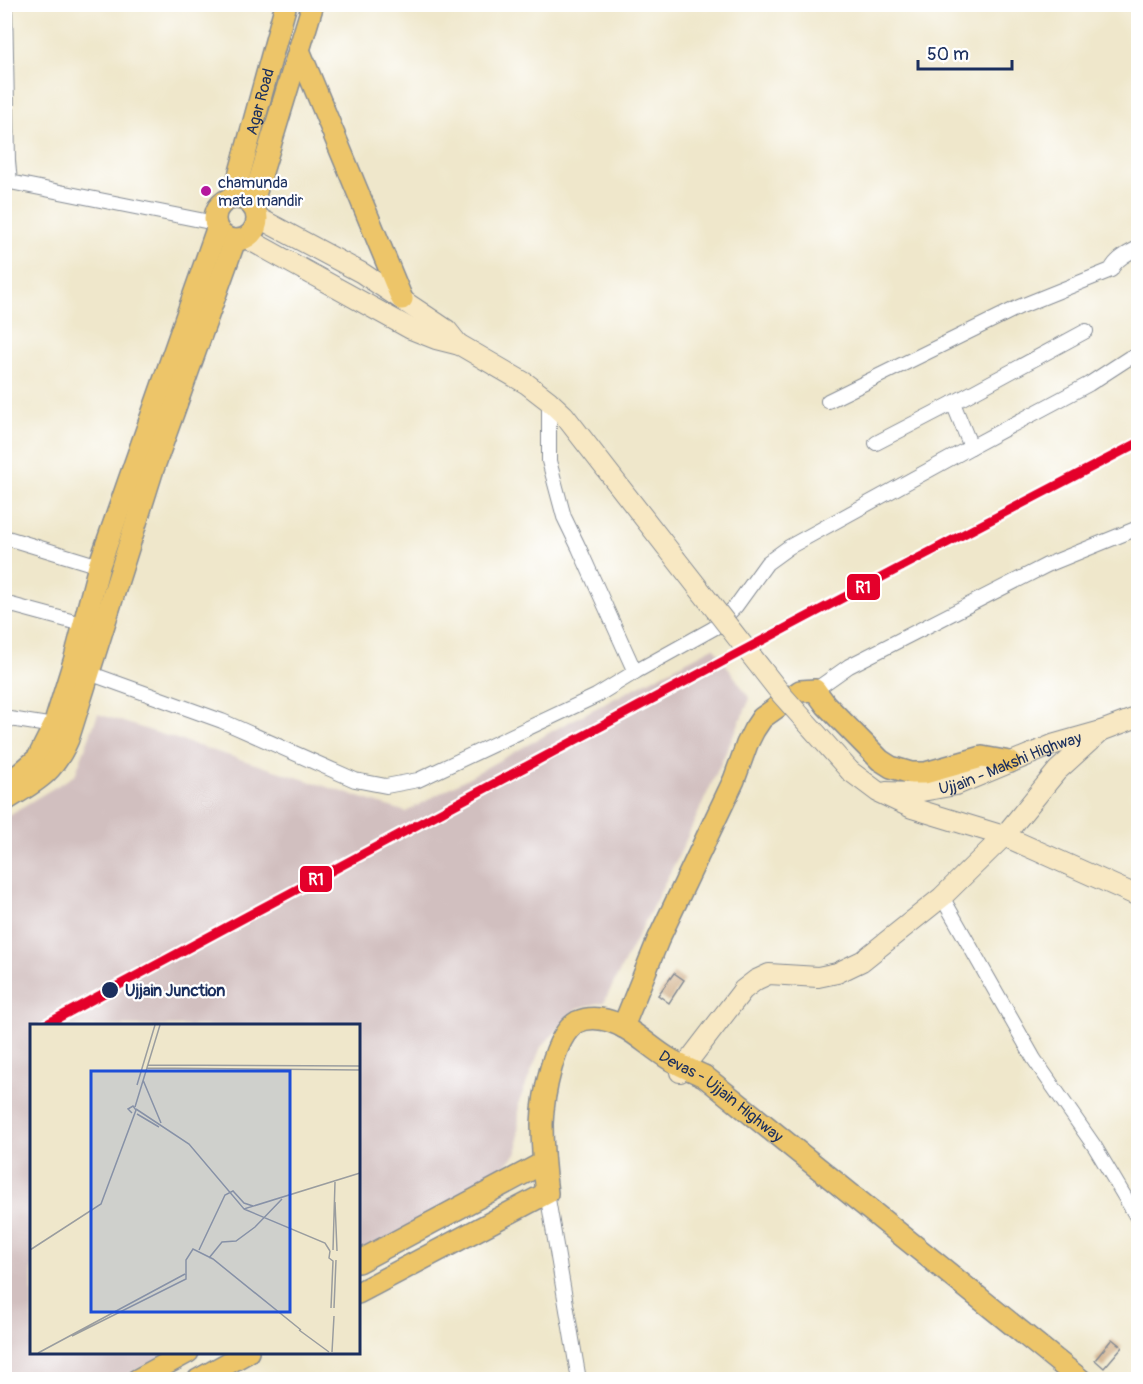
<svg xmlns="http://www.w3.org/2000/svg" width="1143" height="1384" font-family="Pangolin,sans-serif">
  <rect width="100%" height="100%" fill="#fff"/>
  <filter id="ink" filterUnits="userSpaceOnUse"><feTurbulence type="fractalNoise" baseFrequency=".0167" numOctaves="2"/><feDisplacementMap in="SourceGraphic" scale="12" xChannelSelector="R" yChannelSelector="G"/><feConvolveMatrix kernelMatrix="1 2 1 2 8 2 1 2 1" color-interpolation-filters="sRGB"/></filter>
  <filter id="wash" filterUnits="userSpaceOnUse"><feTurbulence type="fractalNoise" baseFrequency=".008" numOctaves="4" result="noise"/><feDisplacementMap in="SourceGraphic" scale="24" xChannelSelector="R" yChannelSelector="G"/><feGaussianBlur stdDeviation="1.35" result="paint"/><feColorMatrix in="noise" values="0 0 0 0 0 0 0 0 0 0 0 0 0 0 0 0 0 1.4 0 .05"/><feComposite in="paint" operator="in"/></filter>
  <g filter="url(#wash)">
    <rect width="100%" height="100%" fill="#efe7cb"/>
    <polygon fill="#d1bfbf" points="714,647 750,699 681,851 604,1002 578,1008 541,1047 519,1102 518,1151 490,1184 359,1254 358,1026 32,1026 32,1352 170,1353 119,1379 5,1379 4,818 75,775 98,714 406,812 565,724"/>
    <g id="blocks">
      <g fill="#d1b18b">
        <polygon points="674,973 684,980 669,1003 658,995"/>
        <polygon points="1112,1339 1122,1347 1104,1368 1095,1360"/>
      </g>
    </g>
  </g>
  <g filter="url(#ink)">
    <use href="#blocks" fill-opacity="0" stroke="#858b94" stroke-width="1.5"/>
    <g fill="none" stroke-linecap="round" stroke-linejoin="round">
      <defs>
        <g id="street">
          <polyline points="5,4 8,161 10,182 215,223"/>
          <polyline points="549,401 549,461 564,517 579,548 635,672"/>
          <path d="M828,401l191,-94 92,-37c5,-11 17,-17 27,-22"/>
          <polyline points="876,443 953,403"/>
          <polyline points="971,447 953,403 1086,331"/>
          <polyline points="4,537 99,566"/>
          <polyline points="4,603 89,626"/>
          <polyline points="89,673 222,721 355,780 386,786 418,780 596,696 635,672 714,628 736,606 767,563 789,547 971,447 1089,384 1129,358 1138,359"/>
          <polyline points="815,690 849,666 1047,565 1138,528"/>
          <polyline points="4,718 54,726"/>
          <polyline points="942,897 1034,1059 1095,1147 1138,1219"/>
          <polyline points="547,1193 579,1380"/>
        </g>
        <g id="secondary">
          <polyline points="257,217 362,273 447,330 459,345"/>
          <polyline points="246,238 411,329 436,339 460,345 527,384 549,401 564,415 675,558"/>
          <polyline points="850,771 878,792 912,808 1004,836 1138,896"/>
          <path id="s1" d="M886,792l25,1 45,-8 99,-41 46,-13 37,-14"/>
          <polyline points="680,1072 743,990 756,980 769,974 818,977 837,973 862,961 942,897 1004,836 1057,771 1101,731"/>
        </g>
        <g id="primary">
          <polyline points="299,50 402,299"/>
          <path id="s2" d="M233,198l53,-194"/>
          <circle cx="236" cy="219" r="21"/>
          <polyline points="252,205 313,4"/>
          <polyline points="4,784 21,773 38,758 54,726 75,658 99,566 217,229"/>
          <path d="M4,801c32,-20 49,-27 64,-62l84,-267 83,-232"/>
          <polyline points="623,1027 658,940 734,780 747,744 754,730 762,718 800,691 815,690 826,705 880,760 891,767 911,773 925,773 982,757 1010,762"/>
          <polyline points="358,1262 543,1163"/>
          <path id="s3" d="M358,1293l189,-100c-3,-23 -5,-46 -5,-69 1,-26 11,-88 35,-102 7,-3 16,-4 23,-3 27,3 48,28 71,41 10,6 22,11 33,16l377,304"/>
          <polyline points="137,1380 188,1352"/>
          <polyline points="198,1380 248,1352"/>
        </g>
      </defs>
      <use href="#street" stroke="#858b94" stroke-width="16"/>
      <use href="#secondary" stroke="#858b94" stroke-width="22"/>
      <use href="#primary" stroke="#858b94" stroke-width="24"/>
      <use href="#street" stroke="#fff" stroke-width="14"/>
      <use href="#secondary" stroke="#f8e8c3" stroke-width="20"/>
      <use href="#primary" stroke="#edc569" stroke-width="21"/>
      <defs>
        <polyline id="secondary-bridge" points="675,558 782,695 850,771"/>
      </defs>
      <use href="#secondary-bridge" stroke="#858b94" stroke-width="22" stroke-linecap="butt"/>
      <use href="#secondary-bridge" stroke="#f8e8c3" stroke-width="20"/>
      <defs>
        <path id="rail-1" d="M43,1026c364,-196 728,-392 1095,-583"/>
      </defs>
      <use href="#rail-1" stroke="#fff" stroke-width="14"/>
      <use href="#rail-1" stroke="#e4002b" stroke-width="9"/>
    </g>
  </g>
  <circle fill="#b5179e" stroke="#fff" stroke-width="2" cx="206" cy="191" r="6"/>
  <circle fill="#1b2f5e" stroke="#fff" stroke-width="2" cx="110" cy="990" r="9"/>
  <g text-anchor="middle" stroke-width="4.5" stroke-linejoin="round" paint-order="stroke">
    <g font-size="16" fill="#1b2f5e" stroke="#fff">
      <text dy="6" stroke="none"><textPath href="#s2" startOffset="100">Agar Road</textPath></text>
      <text dy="6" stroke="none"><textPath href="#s1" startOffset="129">Ujjain - Makshi Highway</textPath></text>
      <text dy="6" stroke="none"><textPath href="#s3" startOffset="562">Devas - Ujjain Highway</textPath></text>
    </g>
    <g font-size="16" fill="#1b2f5e" stroke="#fff" text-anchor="start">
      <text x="218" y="188">chamunda<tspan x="218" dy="18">mata mandir</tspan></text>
    </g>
    <g font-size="16" font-weight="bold" fill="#1b2f5e" stroke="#fff" text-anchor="start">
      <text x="125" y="996">Ujjain Junction</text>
    </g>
  </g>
  <g transform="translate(30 1024)">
    <rect width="330" height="330" fill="#efe7cb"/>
    <path fill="none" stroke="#9a9d9f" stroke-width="1.5" d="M118,41l212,1M117,44l213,2M113,56l18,43M107,61l18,-60M105,83l25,-82M106,85l53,35 55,65 116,-36M107,90l22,13M305,178l2,49M214,185l81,34 5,8M0,226l71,-46 35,-94 -3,-4 -5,3 4,4M169,226l26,-55 8,-4 11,12 9,3M303,226l2,-68M300,227l-1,7 4,3 -2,47M179,234l13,-16 14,-1 19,-14 27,-28M304,284l2,-48M269,306l30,22M42,312l114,-57v-19l7,-11 20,10 88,71M302,328l2,-36M8,329l147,-79"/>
    <path fill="#1d4ed8" fill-opacity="0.15" stroke="#1d4ed8" stroke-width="3" d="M61,47h199v241h-199z"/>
    <rect width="330" height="330" fill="none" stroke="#1b2f5e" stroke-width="3"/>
  </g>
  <g stroke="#fff" stroke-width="2">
    <rect x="846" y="573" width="35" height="28" rx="6" fill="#e4002b"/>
    <rect x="299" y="865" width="34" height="28" rx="6" fill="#e4002b"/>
  </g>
  <g font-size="16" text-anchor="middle" font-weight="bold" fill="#fff">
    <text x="863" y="593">R1</text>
    <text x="316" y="885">R1</text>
  </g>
  <rect width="1143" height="1384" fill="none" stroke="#fff" stroke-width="24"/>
  <path d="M918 60v9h94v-9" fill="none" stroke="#1b2f5e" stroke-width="3"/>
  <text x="927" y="60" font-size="18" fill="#1b2f5e" stroke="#ffffff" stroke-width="4.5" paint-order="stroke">50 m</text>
</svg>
